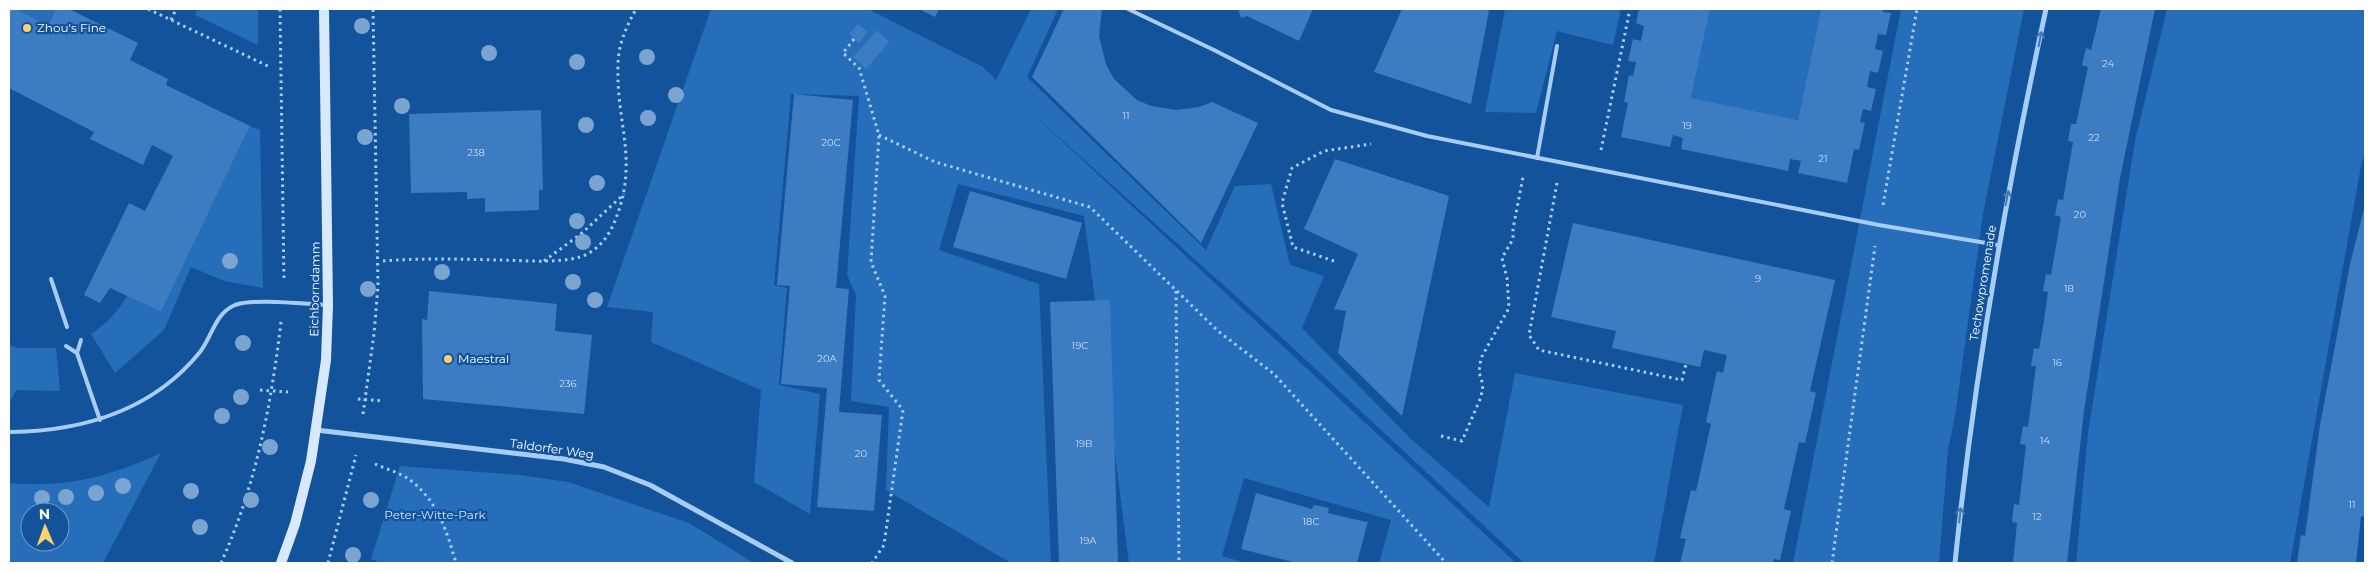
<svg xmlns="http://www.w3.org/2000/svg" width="2374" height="572" font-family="Montserrat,sans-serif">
  <rect width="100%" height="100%" fill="#13539c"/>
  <g fill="#266dba" fill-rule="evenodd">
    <polygon points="15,9 56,9 48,25"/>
    <polygon points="197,9 258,9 258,45 195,15"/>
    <polygon points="711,9 868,9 983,67 996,80 1031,9 1058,9 1027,77 1206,250 1235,186 1271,184 1290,265 1324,276 1302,328 1410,438 1489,507 1515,373 1683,405 1654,563 1524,563 1279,335 1033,114 1516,563 1379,563 1391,520 1244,478 1222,556 1246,563 1129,563 1084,216 958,184 939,250 1039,284 1051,563 1011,563 886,490 889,407 851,401 856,295 847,275 859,96 791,94 774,285 787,288 779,385 820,394 810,514 754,482 761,390 651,342 653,312 607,307"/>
    <polygon points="1505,9 1621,9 1613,45 1557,31 1536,113 1485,112"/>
    <polygon points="1710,9 1821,9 1798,120 1691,98"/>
    <polygon points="1901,9 2024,9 1983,214 1955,416 1948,450 1939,563 1793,563"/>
    <polygon points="2167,9 2365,9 2365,152 2361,166 2290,563 2076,563 2088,433 2135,141"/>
    <path d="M250,126l10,4 3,158 -39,-7 -33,-14 -27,63 -49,43 -24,-39c16,-11 26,-21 36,-38l34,16z"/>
    <polygon points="9,345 18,348 56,348 60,391 16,390 9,404"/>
    <path d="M161,453l-58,110h-94v-80c57,5 100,-6 152,-30zM30,512h30v30h-30z"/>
    <polygon points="400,466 521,475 568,482 689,523 754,563 381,563 371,559"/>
  </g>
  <g fill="#3c7cc2">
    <polygon points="9,9 15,9 48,25 56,9 69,9 138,43 130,60 168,79 166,85 250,126 161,312 110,288 100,303 84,295 129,203 145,211 173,156 152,145 143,165 90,139 94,132 9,88"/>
    <polygon points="919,9 939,9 935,17"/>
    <polygon points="1064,9 1102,9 1099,36 1106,64 1114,79 1137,100 1151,106 1176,110 1199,107 1212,102 1258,123 1201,243 1032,77"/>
    <polygon points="1238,9 1313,9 1299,41 1247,16 1241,18"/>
    <polygon points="1402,9 1485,9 1489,11 1471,104 1374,72"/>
    <polygon points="1639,9 1710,9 1691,98 1798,120 1821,9 1883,9 1883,12 1891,13 1886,35 1878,34 1875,49 1883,51 1878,73 1870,71 1867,87 1876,89 1871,111 1863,109 1860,122 1865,123 1859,150 1854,149 1847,183 1798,173 1801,161 1790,159 1788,171 1681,149 1683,138 1673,135 1670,147 1621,137 1628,103 1624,102 1629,75 1633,76 1636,62 1628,61 1633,39 1641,41 1644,26 1636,23"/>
    <polygon points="2101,9 2155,9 2120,178 2084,411 2067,563 2013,563 2017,523 2012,522 2014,504 2019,505 2026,445 2020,444 2023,426 2028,427 2036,366 2031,366 2034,348 2039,349 2044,321 2048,292 2043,291 2046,274 2051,275 2061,217 2055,215 2058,199 2063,200 2073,142 2068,141 2071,124 2076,124 2088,67 2082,65 2086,48 2091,50"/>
    <polygon points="858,24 868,32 859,43 849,34"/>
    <polygon points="877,30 889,42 866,69 853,57"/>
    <polygon points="794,94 853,100 836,288 849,289 839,412 882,415 874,511 817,507 827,388 781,384 790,286 777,285"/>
    <polygon points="541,110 543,190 539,190 539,210 485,212 485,198 467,199 467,192 411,193 409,114"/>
    <polygon points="1335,159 1449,196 1402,416 1338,353 1346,311 1334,309 1358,254 1304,229"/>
    <polygon points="970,191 1082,223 1066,279 953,247"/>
    <polygon points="2365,205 2364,497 2365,505 2364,517 2361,516 2356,563 2297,563 2301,535 2305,536 2320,425 2335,346 2350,264"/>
    <polygon points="1573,223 1835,280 1810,391 1816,393 1805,443 1799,442 1784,509 1791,511 1780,560 1774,559 1773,563 1680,563 1686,539 1680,538 1691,490 1696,491 1711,424 1706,422 1717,371 1723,373 1727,355 1704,350 1700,367 1686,364 1612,348 1616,331 1551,317"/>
    <polygon points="429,291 557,304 555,331 592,335 584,414 423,399 422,319 427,320"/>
    <polygon points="1110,300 1118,563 1059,563 1050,302"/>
    <polygon points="1256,493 1312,509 1314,505 1329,508 1328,513 1366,522 1368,521 1357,563 1297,563 1241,549"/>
  </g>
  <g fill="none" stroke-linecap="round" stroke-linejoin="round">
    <g stroke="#a8cdf4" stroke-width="3" stroke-dasharray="2.5 4" stroke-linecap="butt">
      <polyline points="148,9 270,67"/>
      <polyline points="280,9 284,281"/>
      <polyline points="171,20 176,9"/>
      <polyline points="854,39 843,53 859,68 879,135 871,262 885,296 879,380 903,410 884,545 872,563"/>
      <polyline points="879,135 935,162 1090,207 1218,331 1274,374 1446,563"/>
      <polyline points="1601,150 1630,9"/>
      <polyline points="1557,183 1529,335 1539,350 1682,380 1686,364"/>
      <polyline points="1883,205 1917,9"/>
      <path d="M383,261c38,-3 75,-2 114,-1 27,0 57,4 83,-3 16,-5 28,-19 34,-34 26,-61 2,-98 4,-157 0,-21 8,-39 18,-57"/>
      <polyline points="544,261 582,233 624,194"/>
      <polyline points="1334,261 1293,247 1282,203 1292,168 1324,151 1371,144"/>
      <polyline points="1176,291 1179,563"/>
      <polyline points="260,390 288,392"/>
      <polyline points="358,399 382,401"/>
      <polyline points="363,414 374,334 378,286 373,9"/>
      <polyline points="1441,436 1462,441 1481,397 1483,385 1479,372 1481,358 1509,308 1507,278 1502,258 1513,239 1513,229 1523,177"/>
      <path d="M375,464c11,5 26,9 35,16 28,21 37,52 46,83"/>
      <path d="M221,563c35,-78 50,-157 60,-241"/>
      <polyline points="328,563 356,455"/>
      <polyline points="1832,563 1875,246"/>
    </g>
    <g stroke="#a8cdf4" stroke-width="4">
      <polyline points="1128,9 1214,50 1331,110 1427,136 1879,225 1998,245"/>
      <polyline points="1537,158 1557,46"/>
      <polyline points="51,279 67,327"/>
      <polyline points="81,340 77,353 100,420"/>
      <polyline points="66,346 77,353"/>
      <path d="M11,432c72,-1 142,-22 189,-80 12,-15 15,-39 35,-47 20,-7 69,-1 91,0"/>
    </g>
    <g stroke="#a8cdf4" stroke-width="5">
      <polyline points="316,430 564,459 604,467 650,485 792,563"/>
      <path d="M1955,563c19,-186 51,-371 91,-554"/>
    </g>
    <polyline stroke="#d8e9fd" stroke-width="10" points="281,563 295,524 311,461 326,360 328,305 324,9"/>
  </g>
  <g fill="#7ba4d1">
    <circle cx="362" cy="26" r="8"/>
    <circle cx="489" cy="53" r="8"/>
    <circle cx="647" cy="57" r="8"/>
    <circle cx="577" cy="62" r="8"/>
    <circle cx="676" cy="95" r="8"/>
    <circle cx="402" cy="106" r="8"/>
    <circle cx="648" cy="118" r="8"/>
    <circle cx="586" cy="125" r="8"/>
    <circle cx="365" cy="137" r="8"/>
    <circle cx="597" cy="183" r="8"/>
    <circle cx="577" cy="221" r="8"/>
    <circle cx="583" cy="242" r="8"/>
    <circle cx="230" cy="261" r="8"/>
    <circle cx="442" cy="272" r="8"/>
    <circle cx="573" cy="282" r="8"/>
    <circle cx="368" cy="289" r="8"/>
    <circle cx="595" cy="300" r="8"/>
    <circle cx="243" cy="343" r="8"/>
    <circle cx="241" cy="397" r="8"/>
    <circle cx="222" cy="416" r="8"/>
    <circle cx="270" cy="447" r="8"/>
    <circle cx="123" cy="486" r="8"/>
    <circle cx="191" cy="491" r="8"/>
    <circle cx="96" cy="493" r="8"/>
    <circle cx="66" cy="497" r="8"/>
    <circle cx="42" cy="498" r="8"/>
    <circle cx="251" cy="500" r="8"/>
    <circle cx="371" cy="500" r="8"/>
    <circle cx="200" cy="527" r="8"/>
    <circle cx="353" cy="555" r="8"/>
  </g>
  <defs><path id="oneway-shaft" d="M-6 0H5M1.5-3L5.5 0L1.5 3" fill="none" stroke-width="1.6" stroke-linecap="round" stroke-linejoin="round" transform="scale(1.25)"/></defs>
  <g stroke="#4078b6">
    <use href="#oneway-shaft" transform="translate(2040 39) rotate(-79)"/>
    <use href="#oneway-shaft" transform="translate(2007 198) rotate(-79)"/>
    <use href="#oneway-shaft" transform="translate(1960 515) rotate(-84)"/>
  </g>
  <g fill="#ffcf6b" stroke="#13539c" stroke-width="2">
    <circle cx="27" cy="28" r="5"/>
    <circle cx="448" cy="359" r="5"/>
  </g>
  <g text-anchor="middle" stroke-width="4.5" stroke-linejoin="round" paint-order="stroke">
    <g font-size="10" fill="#cedef0">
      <text x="2108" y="67">24</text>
      <text x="1126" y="119">11</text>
      <text x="1687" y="129">19</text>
      <text x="2094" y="141">22</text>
      <text x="831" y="146">20C</text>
      <text x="476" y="156">238</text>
      <text x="1823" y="162">21</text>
      <text x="2080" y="218">20</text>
      <text x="1758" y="282">9</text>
      <text x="2069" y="292">18</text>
      <text x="1080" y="349">19C</text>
      <text x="827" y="362">20A</text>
      <text x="2057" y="366">16</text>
      <text x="568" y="387">236</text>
      <text x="2045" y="444">14</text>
      <text x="1084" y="447">19B</text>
      <text x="861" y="457">20</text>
      <text x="2352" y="508">11</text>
      <text x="2037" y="520">12</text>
      <text x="1311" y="525">18C</text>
      <text x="1088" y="544">19A</text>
    </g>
    <g font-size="12" fill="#fff" stroke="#13539c" text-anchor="start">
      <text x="37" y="32">Zhou's Fine</text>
      <text x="458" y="363">Maestral</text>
    </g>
    <g font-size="12" fill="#fff" stroke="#13539c">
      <text transform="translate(1983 283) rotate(-81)" y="4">Techowpromenade</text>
      <text transform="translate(315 289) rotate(-89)" y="4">Eichborndamm</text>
      <text transform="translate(552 449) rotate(8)" y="4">Taldorfer Weg</text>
    </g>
    <g font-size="12" fill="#d0e6fd" stroke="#13539c">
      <text x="435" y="519">Peter-Witte-Park</text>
    </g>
  </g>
  <rect width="2374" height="572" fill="none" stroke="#ffffff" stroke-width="20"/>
  <g transform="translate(45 527) rotate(358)"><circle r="24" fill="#13539c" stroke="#7198c4"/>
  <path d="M0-4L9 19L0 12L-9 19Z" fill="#ffcf6b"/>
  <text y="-8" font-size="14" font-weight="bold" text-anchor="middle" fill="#ffffff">N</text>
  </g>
</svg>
